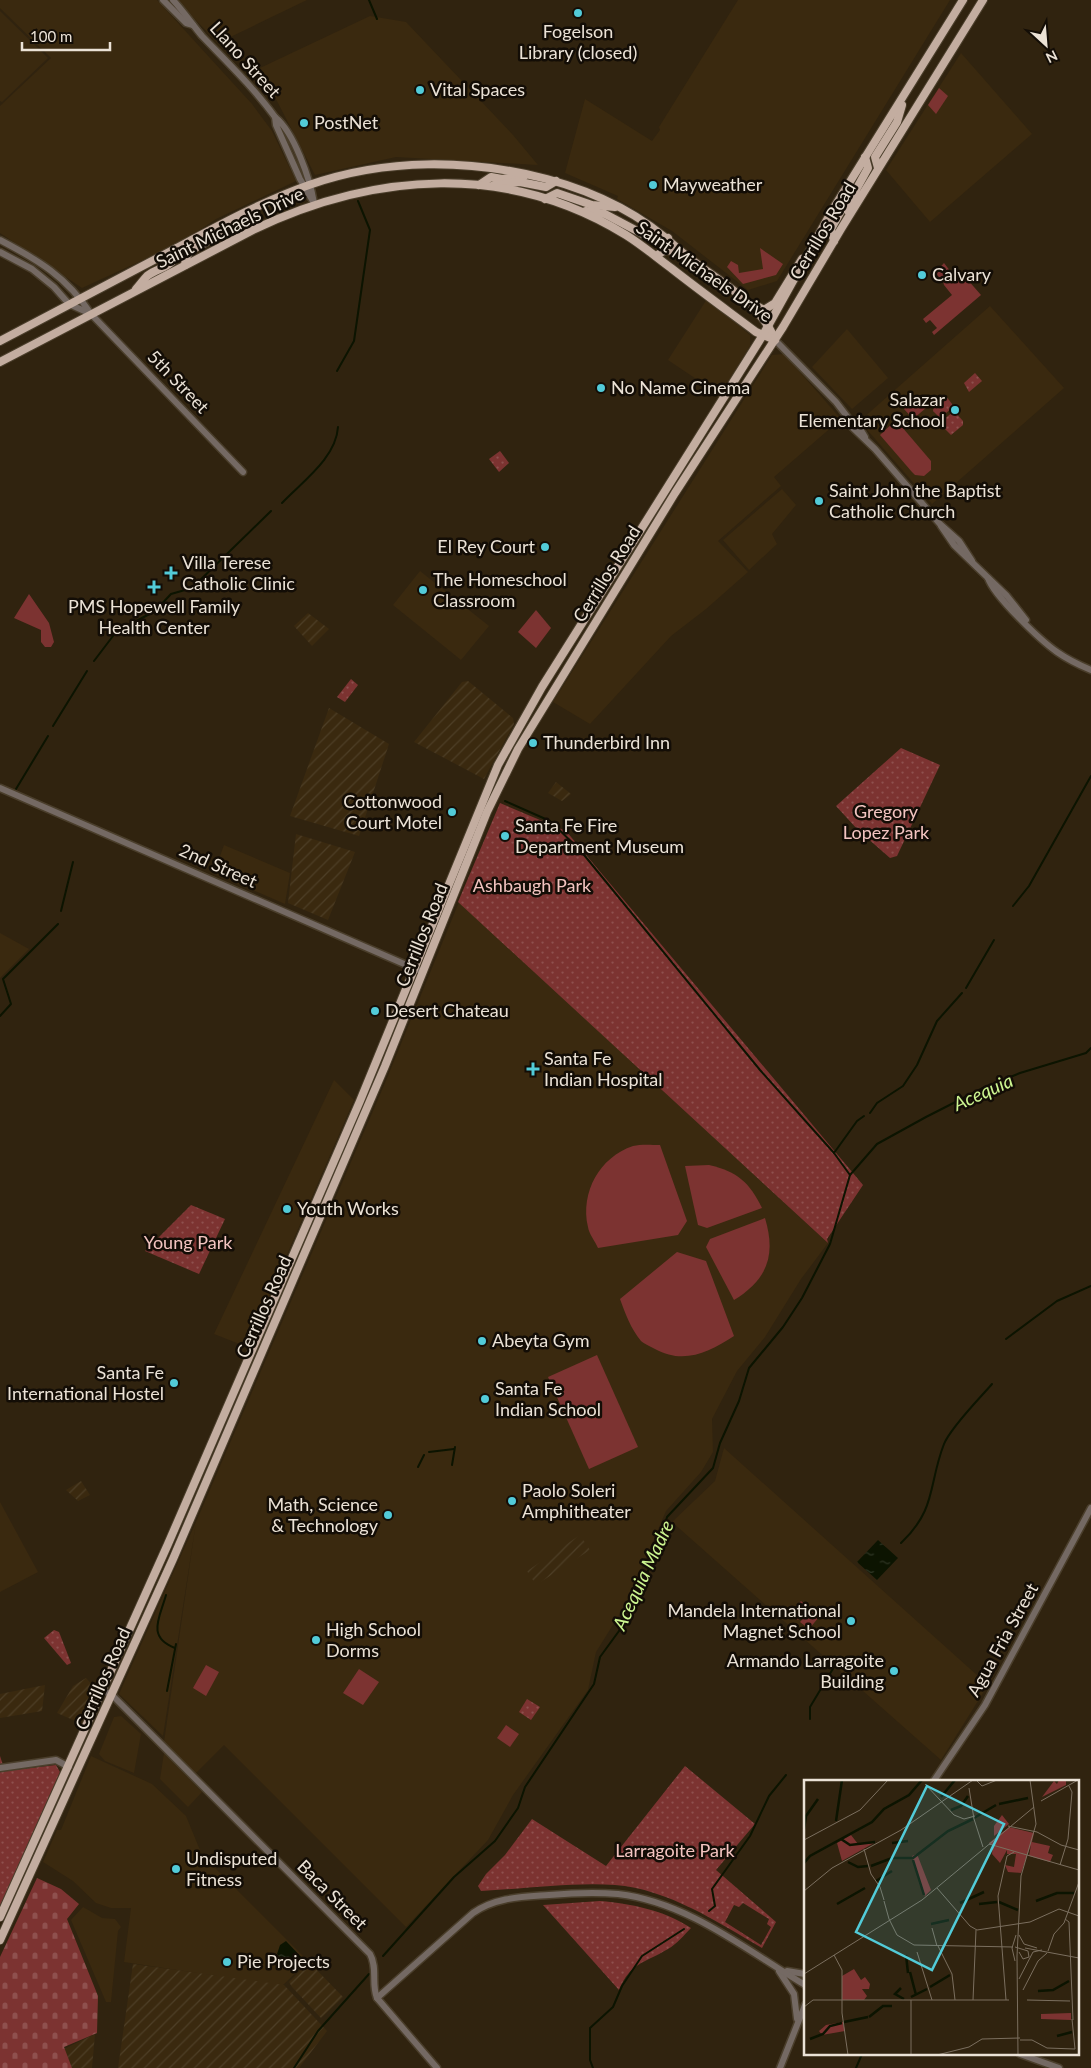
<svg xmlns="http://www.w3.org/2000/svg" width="1091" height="2068" font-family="Lato,sans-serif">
  <defs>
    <pattern id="industrial-furrows" width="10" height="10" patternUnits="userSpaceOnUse" patternTransform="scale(1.25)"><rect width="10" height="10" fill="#3a290f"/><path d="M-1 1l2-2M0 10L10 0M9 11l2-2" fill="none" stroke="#4d3e26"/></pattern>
    <pattern id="cemetery-stones" width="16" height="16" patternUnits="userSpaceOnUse" patternTransform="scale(1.25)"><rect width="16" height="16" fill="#7c3331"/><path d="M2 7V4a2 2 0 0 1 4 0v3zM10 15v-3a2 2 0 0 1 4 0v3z" fill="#8f504e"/></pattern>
    <pattern id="park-dots" width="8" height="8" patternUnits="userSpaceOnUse" patternTransform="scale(1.25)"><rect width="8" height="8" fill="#7c3331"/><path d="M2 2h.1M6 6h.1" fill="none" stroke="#8f504e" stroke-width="1.8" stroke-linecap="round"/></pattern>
    <pattern id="water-ripples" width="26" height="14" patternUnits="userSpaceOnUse" patternTransform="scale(1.25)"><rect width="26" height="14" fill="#0c1401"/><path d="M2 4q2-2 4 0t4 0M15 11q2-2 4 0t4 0" fill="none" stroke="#303625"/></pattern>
  </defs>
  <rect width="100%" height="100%" fill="#30230f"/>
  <g fill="#3a290f">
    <polygon points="0,0 157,0 252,104 272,131 296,181 216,219 180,243 82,288 0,233 0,106 51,58 0,8"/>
    <polygon points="176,0 307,0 218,43"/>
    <polygon points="738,0 950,0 777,281 748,290 672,231 617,199 618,196 565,173 585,99 652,141 660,130 659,127"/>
    <polygon points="0,11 48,58 2,102 0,101"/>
    <polygon points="370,16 406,22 513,135 538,165 396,157 315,175 260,68"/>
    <polygon points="961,53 1032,134 930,222 886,170"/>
    <polygon points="707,299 750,335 750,346 720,395 668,360"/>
    <polygon points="990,306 1064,388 932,504 862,424 862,419"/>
    <polygon points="847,329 888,378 852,409 812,367"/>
    <polygon points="784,354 841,419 774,477 781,486 718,541 748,572 706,609 671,636 590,724 553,702 772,355"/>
    <polygon points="782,489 796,505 772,534 777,544 749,570 723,540"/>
    <polygon points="420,571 489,626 461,660 393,605"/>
    <polygon points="224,845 290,873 285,904 214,873"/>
    <polygon points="459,902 828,1243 801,1279 765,1337 737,1371 712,1419 713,1452 701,1472 666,1511 626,1604 596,1652 588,1690 513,1795 488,1840 406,1927 224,1745 195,1774 164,1742 196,1522 163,1736 119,1694 196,1522 385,1083"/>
    <polygon points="0,933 29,949 0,978"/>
    <polygon points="334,1080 354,1100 247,1347 214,1334"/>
    <polygon points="724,1448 988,1685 941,1760 672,1522 715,1481"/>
    <polygon points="0,1502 38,1572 0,1592"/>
    <polygon points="121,1716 141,1734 134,1773 105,1761 99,1754 114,1717"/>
    <polygon points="164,1753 202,1792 188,1807 160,1779"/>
    <polygon points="91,1756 152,1784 186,1816 202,1855 308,1961 282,1986 124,1962 131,1908 111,1908 96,1903 73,1881 43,1862 57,1830 61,1830"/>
    <polygon points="83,1907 102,1918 115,1919 121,1927 118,1931 111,2002 106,2002 71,1920"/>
  </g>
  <g fill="url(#industrial-furrows)">
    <polygon points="308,613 329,629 312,646 294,626"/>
    <polygon points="468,681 513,718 514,724 484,779 414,742 462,682"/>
    <polygon points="329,708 389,744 359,836 290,816"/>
    <polygon points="556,782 571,794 562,801 548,793"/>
    <polygon points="296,834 355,852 328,920 288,903"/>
    <polygon points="81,1481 90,1495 78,1501 66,1490"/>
    <polygon points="580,1535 590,1550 536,1585 527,1571"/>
    <polygon points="86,1678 96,1689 80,1723 57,1713 73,1686"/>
    <polygon points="45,1685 42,1711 0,1718 0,1694"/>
    <polygon points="309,1962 343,1997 321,2018 292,1987 289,1982"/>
    <polygon points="133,1964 284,1985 327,2031 299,2068 118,2068"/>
    <polygon points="95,2034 92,2068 72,2068 64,2049"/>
  </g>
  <g fill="#7c3331">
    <polygon points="939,88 948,96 936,114 928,105"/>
    <polygon points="760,248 783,264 776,275 743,284 727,267 731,261 738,265 739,273 763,269"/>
    <polygon points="944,263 954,276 960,271 981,295 934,335 932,332 937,328 930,320 926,323 923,319 952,295 944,285 943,281 935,273"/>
    <polygon points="917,398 926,408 913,419 904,409"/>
    <polygon points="896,420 931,461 931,470 924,476 915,475 912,472 880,435"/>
    <polygon points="29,594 49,623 54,642 51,647 45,647 41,642 41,630 14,618"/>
    <polygon points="536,610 551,628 536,648 518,632"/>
    <path d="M660,1145l27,76 -9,14 -80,13c-3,-7 -9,-14 -10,-21 -8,-35 12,-70 45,-81 8,-2 19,-1 27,-1z"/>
    <path d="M709,1165c29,7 40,17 53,43l-55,20 -9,-3 -13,-59z"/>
    <path d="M765,1218c11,37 3,61 -31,82l-28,-53 4,-8z"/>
    <path d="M677,1252l29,9 28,75c-25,16 -50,29 -79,13 -5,-3 -11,-5 -14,-8 -10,-12 -16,-28 -21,-42z"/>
    <polygon points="597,1355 638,1447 589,1469 548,1377"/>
    <polygon points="801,1601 809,1608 798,1620 790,1613"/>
    <polygon points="811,1610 819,1617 809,1629 800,1622"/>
    <polygon points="206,1665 219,1672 206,1696 193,1688"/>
    <polygon points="359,1669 379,1682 363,1705 343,1693"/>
    <polygon points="506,1725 519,1734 510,1747 497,1738"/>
  </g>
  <polygon fill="url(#cemetery-stones)" points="37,1878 61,1889 79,1904 67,1919 98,1996 97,2033 64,2047 72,2068 0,2068 0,1957"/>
  <g fill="url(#park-dots)" fill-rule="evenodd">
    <polygon points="975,373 982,381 969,392 964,383"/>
    <polygon points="946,396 952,404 952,408 940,418 933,411 934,406"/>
    <polygon points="954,411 963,421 963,425 951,435 942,426 942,421"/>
    <polygon points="500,451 509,463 499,472 489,459"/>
    <polygon points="351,679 358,685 345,702 337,697"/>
    <polygon points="901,748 940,765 897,856 890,858 858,830 836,806"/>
    <polygon points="500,803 566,831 863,1185 827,1239 828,1243 458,902"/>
    <polygon points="191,1205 225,1219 199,1274 145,1251"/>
    <polygon points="54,1630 59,1632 71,1663 67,1665 44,1638"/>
    <polygon points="527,1699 540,1707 531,1720 519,1712"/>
    <polygon points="0,1756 5,1771 56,1765 60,1772 0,1907"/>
    <path d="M685,1766l70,58 -39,46 60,52 -14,26c-45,-26 -94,-59 -147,-63 -42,-3 -92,4 -134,6l-3,-5 8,-12 19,-19 27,-36 74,47zM743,1903l26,16 -2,5 4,3 -10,18 -36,-23 9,-17 5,2z"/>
    <path d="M600,1901c33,3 63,9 91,27 -7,7 -14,16 -23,21 -25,15 -37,13 -49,41l-76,-85z"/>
  </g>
  <g fill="url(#water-ripples)">
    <polygon points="878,1540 898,1558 877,1580 857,1562"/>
    <polygon points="286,1941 304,1960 294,1971 277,1954 280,1945"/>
  </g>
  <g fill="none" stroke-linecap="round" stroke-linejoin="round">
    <g stroke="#0c1401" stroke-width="2">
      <polyline points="369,0 377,19"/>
      <polyline points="337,371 354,341 370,230 358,201"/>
      <path d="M282,503c21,-22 54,-45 56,-76"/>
      <polyline points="94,661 116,632 155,611 171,594 192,588 271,511"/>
      <polyline points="53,726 87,671"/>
      <polyline points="16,789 48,736"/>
      <polyline points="505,801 550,821 580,850 760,1070 834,1153"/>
      <polyline points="1013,906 1029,886 1091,776"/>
      <polyline points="61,911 73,862"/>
      <polyline points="966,988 994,940"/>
      <polyline points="0,1016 11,1004 3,979 58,924"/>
      <polyline points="870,1113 877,1103 903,1086 917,1065 937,1021 962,993"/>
      <polyline points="850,1175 834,1153 857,1121 864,1116"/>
      <polyline points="1006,1339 1057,1301 1091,1286"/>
      <polyline points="429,1452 454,1449"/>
      <polyline points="452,1465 455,1447"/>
      <polyline points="418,1467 424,1455"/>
      <path d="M901,1543c36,-34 27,-58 43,-99 7,-17 36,-46 48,-60"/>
      <path d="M166,1595c-6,22 -20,42 9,53"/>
      <polyline points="167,1691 176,1644"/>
      <polyline points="810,1719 810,1707 834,1667"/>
      <polyline points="709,1911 715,1906 712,1889 750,1836 769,1796 786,1775"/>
      <polyline points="383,1956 454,1877 495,1841 518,1808 525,1787 594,1684 600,1657 627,1620 660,1543 667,1517 713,1468 720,1443 739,1401 749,1368 783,1327 802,1298 830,1244 850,1175 877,1144 926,1117 983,1088 1020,1073 1086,1053 1091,1048"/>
      <polyline points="294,2068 318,2031 369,1974"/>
      <polyline points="593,2068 590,2060 590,2028 613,2007 622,1986 642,1956 684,1929"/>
      <polyline points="856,2068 862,2054"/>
    </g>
    <defs>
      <g id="minor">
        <polyline points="163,0 186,23 193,25"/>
        <path d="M173,0c11,12 19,24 29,36 25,26 51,51 73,81"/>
        <path d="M275,117c19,15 35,62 39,86l-14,-24 -24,-54z"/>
        <path d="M0,240c38,20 67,37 91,74l152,158"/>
        <polyline points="0,252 32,269 54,287 69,304 91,314"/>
        <polyline points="775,340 836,402 849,419 851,426 875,449 940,524 959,541 972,561"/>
        <polyline points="849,419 856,422 865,437"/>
        <polyline points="941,526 954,545 1007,596 1026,620"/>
        <path d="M988,578c6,18 52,62 69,74 10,7 22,13 34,18"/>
        <polyline points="0,788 418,970"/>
        <path d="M104,1691l8,4 29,29 229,230c8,14 1,30 7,44l60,70"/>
        <polyline points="0,1768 56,1760 69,1767"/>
        <polyline points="933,1782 985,1705 1091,1508"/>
        <polyline points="779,1971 794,1994 797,2019"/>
        <polyline points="787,1971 805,1974"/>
        <path d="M377,1998l96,-85c23,-16 49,-16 76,-18 23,-2 46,-3 69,-1 70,8 128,56 187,91"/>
        <polyline points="1020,2054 1059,2068"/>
        <polyline points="780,2068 805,2005"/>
      </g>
      <g id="major">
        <polyline points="878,168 875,157 897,122 902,105"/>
        <polyline points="479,185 491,177 502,179 524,176"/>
        <polyline points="494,185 520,182 546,187 556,181"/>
        <polyline points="545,199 557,193 592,205 615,207"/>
        <polyline points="586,211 605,214 656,241 664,241 668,238"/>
        <polyline points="848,211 857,188 868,168 865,157"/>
        <polyline points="834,241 831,229 847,200"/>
        <polyline points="656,256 665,250 675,251 681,256"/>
        <path d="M185,265c1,-18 14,-17 26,-26 5,-3 10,-9 15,-13"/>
        <path d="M136,289c4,-4 7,-9 11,-13 13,-10 29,-8 30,-28"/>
        <polyline points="755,305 764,310 775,303 802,259"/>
        <path d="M0,341c57,-30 114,-60 171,-90 45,-24 90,-49 138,-66 77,-27 160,-26 238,-6 48,13 94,35 130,69 32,29 82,50 98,92"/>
        <path d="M0,362l253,-132c121,-58 255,-68 373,5 16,10 30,22 45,33 28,22 57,43 85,64l19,8"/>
        <polyline points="0,1917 168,1544 360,1101 498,765 542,687 763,335 833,209 963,0"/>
        <polyline points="0,1940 173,1559 385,1066 487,812 518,749 675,493 783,327 841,229 983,0"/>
      </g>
    </defs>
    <use href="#minor" stroke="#4a3e2b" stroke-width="9"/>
    <use href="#major" stroke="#4a3e2b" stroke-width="10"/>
    <use href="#minor" stroke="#746963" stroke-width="6"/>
    <use href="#major" stroke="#c3ada0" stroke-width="8"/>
  </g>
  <g fill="#52cbd8" stroke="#130d06" stroke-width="2">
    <circle cx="578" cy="13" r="5"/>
    <circle cx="420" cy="90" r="5"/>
    <circle cx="304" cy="123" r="5"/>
    <circle cx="653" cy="185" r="5"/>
    <circle cx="922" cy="275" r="5"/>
    <circle cx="601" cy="388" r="5"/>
    <circle cx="955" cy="410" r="5"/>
    <circle cx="819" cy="501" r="5"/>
    <circle cx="545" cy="547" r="5"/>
    <path d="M168.5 565.5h5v5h5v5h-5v5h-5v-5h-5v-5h5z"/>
    <path d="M151.5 579.5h5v5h5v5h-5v5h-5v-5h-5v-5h5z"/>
    <circle cx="423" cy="590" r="5"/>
    <circle cx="533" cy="743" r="5"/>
    <circle cx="452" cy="812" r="5"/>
    <circle cx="505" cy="836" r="5"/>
    <circle cx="375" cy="1011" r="5"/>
    <path d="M530.5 1061.5h5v5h5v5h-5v5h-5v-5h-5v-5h5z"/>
    <circle cx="287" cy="1209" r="5"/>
    <circle cx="482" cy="1341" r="5"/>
    <circle cx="174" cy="1383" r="5"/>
    <circle cx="485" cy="1399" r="5"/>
    <circle cx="512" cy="1501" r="5"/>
    <circle cx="388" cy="1515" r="5"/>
    <circle cx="851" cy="1621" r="5"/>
    <circle cx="316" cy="1640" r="5"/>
    <circle cx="894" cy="1671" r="5"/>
    <circle cx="176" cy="1869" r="5"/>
    <circle cx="227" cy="1962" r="5"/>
  </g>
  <g text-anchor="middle" stroke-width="5" stroke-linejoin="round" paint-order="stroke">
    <g font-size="18" fill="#ebe2d6" stroke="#130d06" text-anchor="start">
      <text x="578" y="38" text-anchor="middle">Fogelson<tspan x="578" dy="21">Library (closed)</tspan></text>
      <text x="430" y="96">Vital Spaces</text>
      <text x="314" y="129">PostNet</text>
      <text x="663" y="191">Mayweather</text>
      <text x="932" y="281">Calvary</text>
      <text x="611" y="394">No Name Cinema</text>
      <text x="945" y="406" text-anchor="end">Salazar<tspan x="945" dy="21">Elementary School</tspan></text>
      <text x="829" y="497">Saint John the Baptist<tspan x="829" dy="21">Catholic Church</tspan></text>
      <text x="535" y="553" text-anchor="end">El Rey Court</text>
      <text x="182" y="569">Villa Terese<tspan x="182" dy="21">Catholic Clinic</tspan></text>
      <text x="433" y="586">The Homeschool<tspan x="433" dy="21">Classroom</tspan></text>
      <text x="154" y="613" text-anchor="middle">PMS Hopewell Family<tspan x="154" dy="21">Health Center</tspan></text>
      <text x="543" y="749">Thunderbird Inn</text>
      <text x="442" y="808" text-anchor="end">Cottonwood<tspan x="442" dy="21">Court Motel</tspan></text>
      <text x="515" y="832">Santa Fe Fire<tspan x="515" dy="21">Department Museum</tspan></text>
      <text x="385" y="1017">Desert Chateau</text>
      <text x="544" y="1065">Santa Fe<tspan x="544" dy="21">Indian Hospital</tspan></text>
      <text x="297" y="1215">Youth Works</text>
      <text x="492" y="1347">Abeyta Gym</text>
      <text x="164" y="1379" text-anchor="end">Santa Fe<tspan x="164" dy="21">International Hostel</tspan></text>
      <text x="495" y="1395">Santa Fe<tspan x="495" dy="21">Indian School</tspan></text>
      <text x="522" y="1497">Paolo Soleri<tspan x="522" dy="21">Amphitheater</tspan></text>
      <text x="378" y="1511" text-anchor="end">Math, Science<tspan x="378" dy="21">&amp; Technology</tspan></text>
      <text x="841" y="1617" text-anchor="end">Mandela International<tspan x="841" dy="21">Magnet School</tspan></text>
      <text x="326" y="1636">High School<tspan x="326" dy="21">Dorms</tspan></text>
      <text x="884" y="1667" text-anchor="end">Armando Larragoite<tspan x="884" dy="21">Building</tspan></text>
      <text x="186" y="1865">Undisputed<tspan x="186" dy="21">Fitness</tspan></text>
      <text x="237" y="1968">Pie Projects</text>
    </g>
    <g font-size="18" fill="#ebe2d6" stroke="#130d06">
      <text transform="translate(245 60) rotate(48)" y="6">Llano Street</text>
      <text transform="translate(230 228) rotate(-26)" y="6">Saint Michaels Drive</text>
      <text transform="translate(823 231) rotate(-59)" y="6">Cerrillos Road</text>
      <text transform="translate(704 272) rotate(35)" y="6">Saint Michaels Drive</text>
      <text transform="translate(178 382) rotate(46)" y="6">5th Street</text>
      <text transform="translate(607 574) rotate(-58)" y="6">Cerrillos Road</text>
      <text transform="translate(218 866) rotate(24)" y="6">2nd Street</text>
      <text transform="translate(422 935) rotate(-68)" y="6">Cerrillos Road</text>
      <text transform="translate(264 1307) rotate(-66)" y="6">Cerrillos Road</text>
      <text transform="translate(1003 1640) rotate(-61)" y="6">Agua Fria Street</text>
      <text transform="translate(103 1679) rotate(-66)" y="6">Cerrillos Road</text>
      <text transform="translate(332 1895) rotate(45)" y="6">Baca Street</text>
    </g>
    <g font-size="18" fill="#f3c4c0" stroke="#130d06">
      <text x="886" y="818">Gregory<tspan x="886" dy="21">Lopez Park</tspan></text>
      <text x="532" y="892">Ashbaugh Park</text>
      <text x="188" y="1249">Young Park</text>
      <text x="675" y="1857">Larragoite Park</text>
    </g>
    <g font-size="19" font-style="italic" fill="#ccf590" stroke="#130d06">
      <text transform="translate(983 1092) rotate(-24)" y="7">Acequia</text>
      <text transform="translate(643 1575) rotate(-65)" y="7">Acequia Madre</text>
    </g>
  </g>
  <g transform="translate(804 1780)">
    <rect width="275" height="275" fill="#30230f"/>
    <path d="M198,35l7,9 -15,12v-10z" fill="#7c3331"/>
    <path d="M255,0h7v5l-24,12 12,-16 3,3zM205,47l25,6 -2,9 18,4 -2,7 5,2 -3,7 -21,-6 2,-11 -10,28 -13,-1 -3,-7 9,2 2,-13h-9v-4l-7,13 -8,-9 1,-9 -4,-2zM47,55l7,9 16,-1 -32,18 -5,-18zM113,74l14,36 -6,6 -13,-40zM50,189l7,11 4,-3 5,7 -1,5h-7l5,7 -3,4h-22v-24zM267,233v7l-30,-1v-5zM39,242l2,9 -23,4 -3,-4 7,-6z" fill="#7c3331"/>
    <path fill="none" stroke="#0c1401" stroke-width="2.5" d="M137,17l14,-17M195,24l29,-6M147,30l10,-4 7,-10M170,38l22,-13M32,41l6,-41M0,49l2,-13 12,-17M37,59l9,6 25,-3M88,63l16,-2M109,80l11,35M44,82l10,5 10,-1M0,83l6,-7 62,-34 12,-13 25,-14 13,-15M67,86l21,-8h21l35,-27 25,-12M72,101l16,-10M232,121l21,-8h17M195,122l19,8M156,123l24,-11M33,124l28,-16M175,124l18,-2M127,144l18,-4M102,175l2,18M106,192l6,23M126,207l20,-12M97,208l-6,6 9,5M234,211l15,-1 16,-9M107,217l16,-8M65,237l14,-11h9M40,242l24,-5M253,256l15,-4M6,259l13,-5 7,-8 12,-3"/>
    <path fill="none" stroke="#7b6f5f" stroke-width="1" d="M172,0l6,6 15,-6M121,4l29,31 10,4 11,-3M165,8l5,31 9,28M237,21l37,-21M204,46l29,6M233,52l24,13 18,5M0,60l56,-30 28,-30M185,64l90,26M60,69l7,25 9,13 4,13M256,85l8,-26 4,-47 -3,-6M133,108l33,38 7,4 53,-8 29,-13 20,7M0,111l28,-23 69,-38 72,-50M80,121l5,18M85,139l8,16 17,10 99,2M261,139l4,3 4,98M128,148l5,18M215,155l5,9 13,4M134,166l14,28 3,26M211,167l13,4 1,6 -6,2 -4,-7M221,168l54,10M244,171l6,-17 10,-11 15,-41M113,172l15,48M30,175l8,15v43l6,42M211,181l-3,-13 4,-13M0,194l118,-74 112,-93M215,199l14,-27 9,-2M219,210l15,-29 9,-8M169,220l3,-70M202,220l-8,-104 9,-40 7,-4M223,220l43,1M0,227l9,-7h196M216,260h12l15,8 28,1 -3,-30M107,275v-55M133,275l32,-8 13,-8 38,-1M214,275l-1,-99 4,-80 15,-52 -6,-44"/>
    <path fill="#52cbd8" fill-opacity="0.15" stroke="#52cbd8" stroke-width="2.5" d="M123,6l77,38 -72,146 -76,-38z"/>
    <rect width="275" height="275" fill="none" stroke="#ebe2d6" stroke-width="2.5"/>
  </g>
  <g transform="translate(1046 45) rotate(154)" stroke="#130d06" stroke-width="4" paint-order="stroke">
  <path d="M0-4L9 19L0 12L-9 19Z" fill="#ebe2d6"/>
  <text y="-8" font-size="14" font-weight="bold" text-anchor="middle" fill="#ebe2d6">N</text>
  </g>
  <path d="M22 42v8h88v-8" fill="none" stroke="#ebe2d6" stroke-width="2.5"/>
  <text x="30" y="42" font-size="15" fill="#ebe2d6" stroke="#130d06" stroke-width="4" paint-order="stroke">100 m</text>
</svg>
